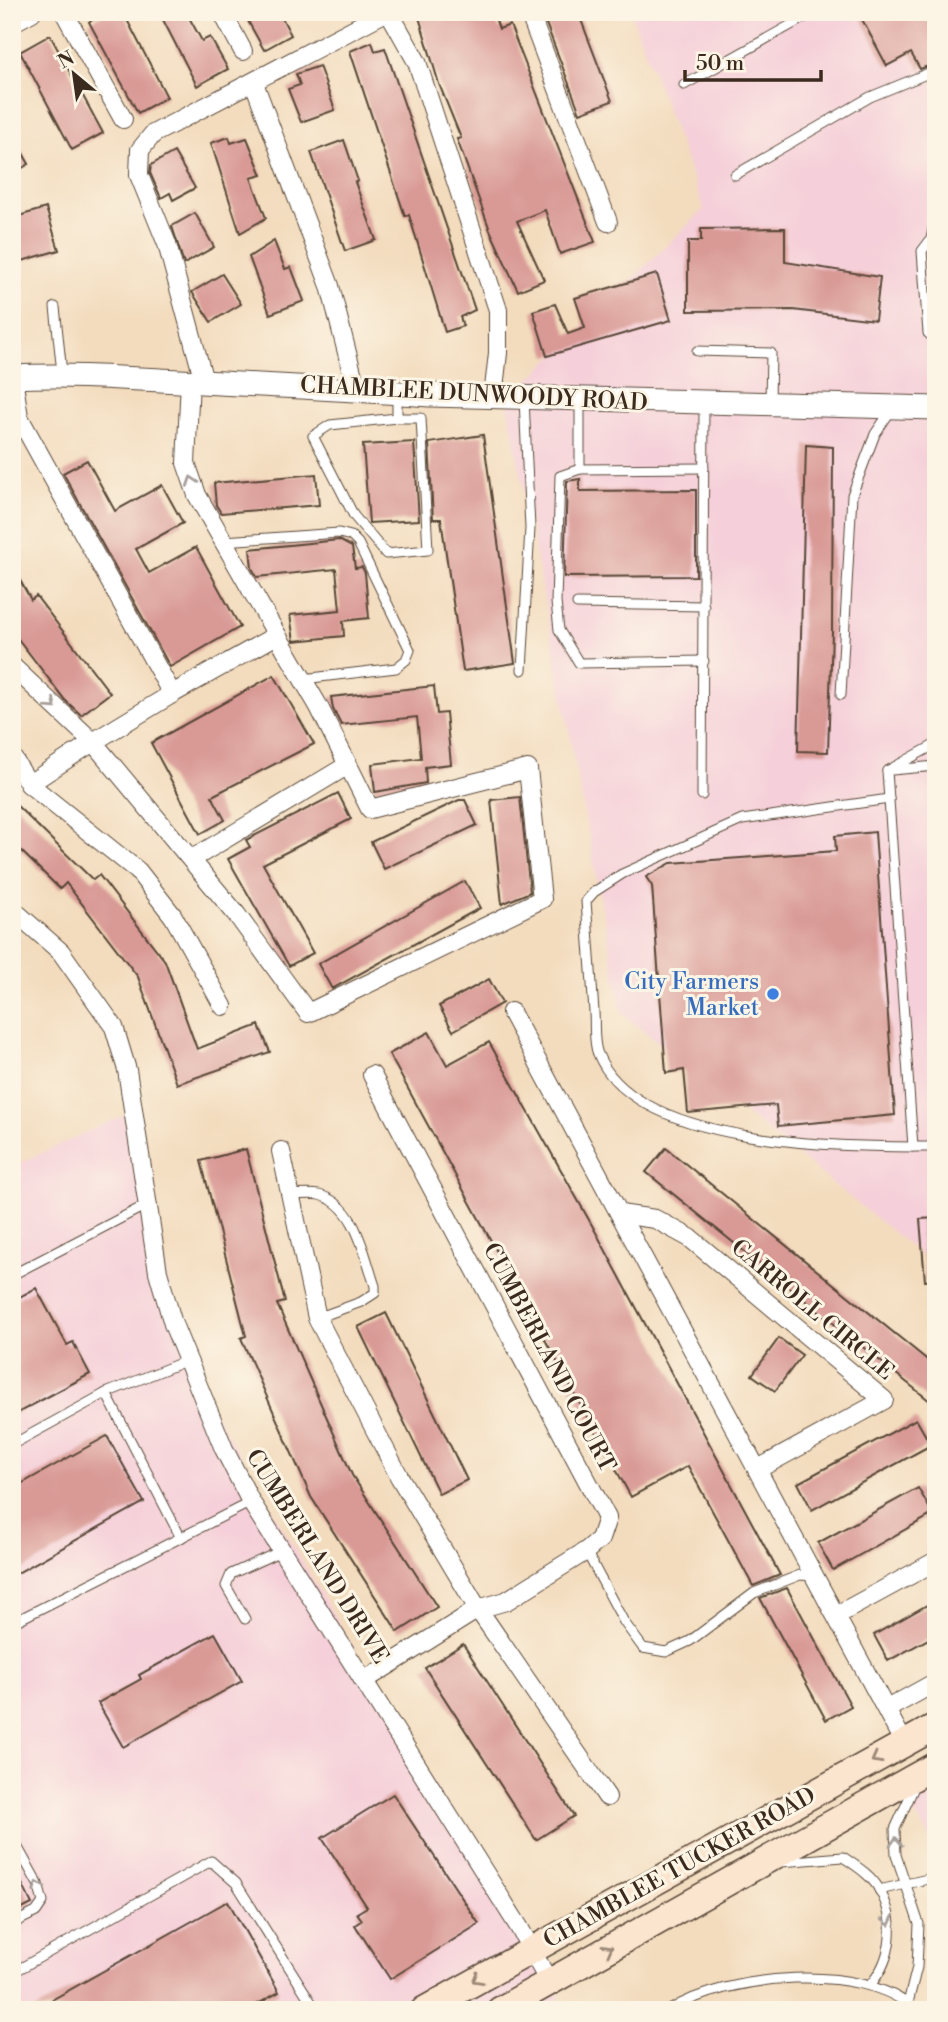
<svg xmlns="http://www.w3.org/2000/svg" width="948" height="2022" font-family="'Libre Bodoni',serif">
  <rect width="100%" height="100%" fill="#fcf5e5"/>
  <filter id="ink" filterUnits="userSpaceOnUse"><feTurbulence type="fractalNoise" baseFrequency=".0143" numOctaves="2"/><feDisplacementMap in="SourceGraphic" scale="14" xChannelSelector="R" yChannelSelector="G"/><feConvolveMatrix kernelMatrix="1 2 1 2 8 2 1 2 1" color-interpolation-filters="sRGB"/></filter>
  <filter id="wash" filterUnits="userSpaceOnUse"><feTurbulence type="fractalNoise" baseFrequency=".00686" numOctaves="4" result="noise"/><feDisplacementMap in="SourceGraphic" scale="28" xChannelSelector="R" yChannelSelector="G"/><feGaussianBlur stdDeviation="1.57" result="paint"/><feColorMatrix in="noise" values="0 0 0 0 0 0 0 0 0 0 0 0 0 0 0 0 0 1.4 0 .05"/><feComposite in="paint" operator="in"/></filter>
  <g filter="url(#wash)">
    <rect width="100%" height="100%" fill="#f3dcbe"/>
    <g fill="#f5cfd9">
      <polygon points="638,12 936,12 936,1267 622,1013 507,401 704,209 632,16"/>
      <polygon points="128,1113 190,1371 560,1998 538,2010 12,2010 12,1167"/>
      <polygon points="936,1785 936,1848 910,1806"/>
    </g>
    <g id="blocks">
      <g fill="#d99a95">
        <polygon points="107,12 123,12 167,97 138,113 89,22"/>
        <polygon points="159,12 186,12 202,41 210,37 228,69 197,86"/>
        <polygon points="243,12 279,12 291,35 264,50"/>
        <polygon points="433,12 493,12 499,29 510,25 595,242 560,254 545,210 517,221 544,280 518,291 490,230 457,139 461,138 439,84 419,17"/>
        <polygon points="561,12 578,12 612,101 580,113 544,18"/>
        <polygon points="858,12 936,12 936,63 920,69 911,53 887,66"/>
        <polygon points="50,35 103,133 72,150 20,52"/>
        <polygon points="372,42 375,51 385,48 475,310 460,317 463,326 445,332 409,215 405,216 350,51"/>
        <polygon points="319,66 335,110 301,122 288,89 300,85 296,74"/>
        <polygon points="12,134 29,164 12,174"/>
        <polygon points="229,137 231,143 247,138 262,175 251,178 266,218 240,233 211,143"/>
        <polygon points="344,140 358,181 355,182 376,240 345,251 311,152"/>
        <polygon points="174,152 195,188 173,200 170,193 161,198 150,173 151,165"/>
        <polygon points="46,208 59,250 12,264 12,218"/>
        <polygon points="195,213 214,247 184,264 172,226"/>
        <polygon points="785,228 785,262 880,277 875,320 793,310 688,311 688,241 701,241 701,229"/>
        <polygon points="274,241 285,269 291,267 304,301 270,314 249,257"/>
        <polygon points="222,274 241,304 211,322 192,292"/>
        <polygon points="657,274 671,320 547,356 533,311 555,304 568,334 585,328 575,298"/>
        <polygon points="483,435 515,663 463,671 441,519 433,519 429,443"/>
        <polygon points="414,442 419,520 369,523 363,445"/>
        <polygon points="806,445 833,447 832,632 828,752 798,751"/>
        <polygon points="87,460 115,511 162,485 183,523 136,549 149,573 196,547 240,627 170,667 63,473"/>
        <polygon points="316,474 319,505 221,513 216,505 214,483"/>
        <polygon points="580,479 580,491 696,490 696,576 564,577 567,481"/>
        <polygon points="339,540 352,547 355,568 362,567 365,573 369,618 343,621 344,636 294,641 290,615 340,610 336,569 257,577 252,568 250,549"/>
        <polygon points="12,566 31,600 36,596 110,693 81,715 65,700 12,631"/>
        <polygon points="274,675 314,744 212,796 225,820 200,834 151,743"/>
        <polygon points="434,686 437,714 446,713 451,764 425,767 426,783 375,792 372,764 421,758 417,717 341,725 333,709 331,697"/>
        <polygon points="338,793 351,819 263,864 313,953 289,966 228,859 250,847 246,840"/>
        <polygon points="520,797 530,892 502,904 491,800"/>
        <polygon points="459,800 465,800 477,825 384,869 371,842"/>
        <polygon points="12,801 93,880 99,875 165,961 197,1049 259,1025 270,1052 177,1084 138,977 66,883 60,889 12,842"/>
        <polygon points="875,832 895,1115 778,1126 776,1105 688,1113 684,1070 666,1073 652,886 646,877 671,863 836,851 835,836"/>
        <polygon points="465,881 480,908 332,989 318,964"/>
        <polygon points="489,979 502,1003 453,1031 439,1006"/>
        <polygon points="429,1032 447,1065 489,1042 593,1227 780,1575 753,1586 688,1466 631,1497 389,1054"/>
        <polygon points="666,1148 936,1367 936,1406 646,1172"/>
        <polygon points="246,1149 285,1302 277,1304 352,1475 437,1607 398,1632 311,1497 241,1338 246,1336 201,1161"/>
        <polygon points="936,1218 936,1280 925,1281 920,1219"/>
        <polygon points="36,1288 67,1345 73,1342 90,1374 12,1416 12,1301"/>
        <polygon points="386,1313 467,1480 439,1494 358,1327"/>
        <polygon points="779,1338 802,1355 775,1391 752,1375"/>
        <polygon points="916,1419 931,1445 812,1510 798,1483"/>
        <polygon points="107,1436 144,1502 12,1576 12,1489"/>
        <polygon points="918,1488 933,1514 833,1570 818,1543"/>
        <polygon points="787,1588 851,1706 826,1720 760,1598"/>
        <polygon points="936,1600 936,1635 888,1661 874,1635"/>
        <polygon points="215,1633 242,1681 123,1747 98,1703 141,1679 139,1675"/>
        <polygon points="463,1644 574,1816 536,1840 425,1668"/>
        <polygon points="393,1794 479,1924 390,1979 355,1925 362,1920 357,1913 367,1907 322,1838"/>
        <polygon points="12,1864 32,1904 12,1914"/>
        <polygon points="228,1901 279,1992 247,2010 34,2010"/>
      </g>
    </g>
  </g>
  <g filter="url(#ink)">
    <use href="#blocks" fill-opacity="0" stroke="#574536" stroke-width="2"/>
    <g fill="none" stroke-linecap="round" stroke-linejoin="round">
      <defs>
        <g id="service">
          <polyline points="684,85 814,12"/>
          <polyline points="735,175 870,97 936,70"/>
          <polyline points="936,216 931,239 922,251 928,333 936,340"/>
          <polyline points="55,307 62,373"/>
          <polyline points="697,351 771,353 770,402"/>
          <polyline points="580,399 580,469 704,468"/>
          <polyline points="397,418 330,425 313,436 354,516 386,554 428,550 421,418 397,418 397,394"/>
          <polyline points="580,469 560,476 556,602 559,630 579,663 704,661"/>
          <polyline points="223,541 339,533 351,536 358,543 410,650 406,660 396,668 303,679"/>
          <polyline points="577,604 704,606"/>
          <polyline points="522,670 530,528 524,399"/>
          <polyline points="841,695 852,495 875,434 892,409"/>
          <polyline points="892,770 936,766"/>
          <polyline points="887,771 913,1147"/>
          <polyline points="887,771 936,744"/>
          <polyline points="702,795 704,404"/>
          <path d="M889,799l-147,21 -120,54 -28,18 -8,9c3,37 5,74 8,111 1,13 -1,31 4,42 39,95 251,93 338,93"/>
          <path d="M291,1195c8,0 19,-2 28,0 37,9 45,59 56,91v7l-14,9 -44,16"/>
          <polyline points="12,1275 148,1204"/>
          <polyline points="106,1393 181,1538"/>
          <polyline points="15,1443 106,1393 188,1360"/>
          <polyline points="586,1551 624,1622 643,1648 666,1652 690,1641 754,1593 800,1575 814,1576"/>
          <polyline points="245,1619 226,1586 231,1574 283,1550"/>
          <polyline points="12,1623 251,1502"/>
          <polyline points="12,1837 38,1884 43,1902 36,1912 12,1924"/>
          <path d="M781,1862l62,-5c13,9 28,18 36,32 18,31 14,70 -9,96"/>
          <polyline points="879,1890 928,1879 936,1883"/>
          <polyline points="12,1973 211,1861 236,1883 316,2010"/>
          <polyline points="908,2003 917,1967 919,1924 896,1855 895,1829 916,1783"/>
          <path d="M670,2010c58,-36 193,-49 245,0"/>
        </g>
        <g id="minor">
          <polyline points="64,12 123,119"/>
          <polyline points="222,12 243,51"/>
          <polyline points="389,12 417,62 498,310 498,353 493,397"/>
          <polyline points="529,12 608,222"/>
          <polyline points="12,23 32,12"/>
          <polyline points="254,83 330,286 356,388"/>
          <polyline points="13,377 19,417 172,694 277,635 197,495 186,463 190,381"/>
          <polyline points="204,381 167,244 139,175 140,150 153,134 386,12"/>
          <polyline points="12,666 93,742 29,784"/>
          <polyline points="172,694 93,742 237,915 308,1013 542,899 528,769 370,809 319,707 277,635"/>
          <polyline points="12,757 29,784 138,871 173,916 223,1006"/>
          <polyline points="192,859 348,765"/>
          <polyline points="12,909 61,952 114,1027 127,1070 158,1272 173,1324 224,1449 251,1502 519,1927 549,1982"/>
          <polyline points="511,1012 904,1743"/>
          <polyline points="281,1151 317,1318 400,1478 478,1609 607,1797"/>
          <polyline points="620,1214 655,1219 690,1238 884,1400 758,1469"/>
          <polyline points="837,1615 936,1561"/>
          <polyline points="365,1680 478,1609 506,1601 586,1551 600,1539 607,1518 372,1075"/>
          <polyline points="887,1709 936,1682"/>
        </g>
        <path id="tertiary" d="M12,377c56,-3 111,1 167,4 84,4 167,8 251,14l506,13"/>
        <g id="secondary">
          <polyline points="424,2010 936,1726"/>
          <polyline points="500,2010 936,1765"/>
        </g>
      </defs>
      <use href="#service" stroke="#574536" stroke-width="11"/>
      <use href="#minor" stroke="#574536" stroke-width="20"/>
      <use href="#tertiary" stroke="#574536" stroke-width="25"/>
      <use href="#secondary" stroke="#574536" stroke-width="29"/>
      <use href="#service" stroke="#fff" stroke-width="9"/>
      <use href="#minor" stroke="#fff" stroke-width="18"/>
      <use href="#tertiary" stroke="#fff" stroke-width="23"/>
      <use href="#secondary" stroke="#fbe5cf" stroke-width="26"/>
    </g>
    <defs><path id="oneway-chevron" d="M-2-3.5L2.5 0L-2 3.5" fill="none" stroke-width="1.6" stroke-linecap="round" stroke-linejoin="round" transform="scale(1.75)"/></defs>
    <g stroke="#a79f9a">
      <use href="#oneway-chevron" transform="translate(192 481) rotate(-109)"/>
      <use href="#oneway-chevron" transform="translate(52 705) rotate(42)"/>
      <use href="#oneway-chevron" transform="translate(896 1842) rotate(-92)"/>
      <use href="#oneway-chevron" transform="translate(38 1886) rotate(-111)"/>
      <use href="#oneway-chevron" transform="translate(888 1921) rotate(77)"/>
    </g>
    <g stroke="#9b8876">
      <use href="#oneway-chevron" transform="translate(876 1759) rotate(151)"/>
      <use href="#oneway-chevron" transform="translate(608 1949) rotate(-29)"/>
      <use href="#oneway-chevron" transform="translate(477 1979) rotate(150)"/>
    </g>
  </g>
  <circle fill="#3f7fe0" stroke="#fcf5e5" stroke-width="2.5" cx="773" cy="994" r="7"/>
  <g text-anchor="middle" stroke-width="6" stroke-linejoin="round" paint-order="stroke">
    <g font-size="23" fill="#3b2a1e" stroke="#fcf5e5">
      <text transform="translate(474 393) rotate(3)" y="8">CHAMBLEE DUNWOODY ROAD</text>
      <text transform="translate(813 1309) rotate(40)" y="8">CARROLL CIRCLE</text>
      <text transform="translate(550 1357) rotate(62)" y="8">CUMBERLAND COURT</text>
      <text transform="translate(318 1556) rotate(58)" y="8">CUMBERLAND DRIVE</text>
      <text transform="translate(679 1867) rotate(-29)" y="8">CHAMBLEE TUCKER ROAD</text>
    </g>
    <g font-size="23" fill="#366cbe" stroke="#fcf5e5" text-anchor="end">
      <text x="759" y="989">City Farmers<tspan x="759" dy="26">Market</tspan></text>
    </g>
  </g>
  <rect width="948" height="2022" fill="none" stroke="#fcf5e5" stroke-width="42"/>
  <g transform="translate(74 74) rotate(331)" stroke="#fcf5e5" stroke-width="5" paint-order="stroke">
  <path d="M0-5L12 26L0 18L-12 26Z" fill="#3b2a1e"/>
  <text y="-10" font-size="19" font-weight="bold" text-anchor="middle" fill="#3b2a1e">N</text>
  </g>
  <path d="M685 70v10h136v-10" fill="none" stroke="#3b2a1e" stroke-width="3.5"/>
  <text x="696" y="70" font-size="21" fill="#3b2a1e" stroke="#fcf5e5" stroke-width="5" paint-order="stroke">50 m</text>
</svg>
